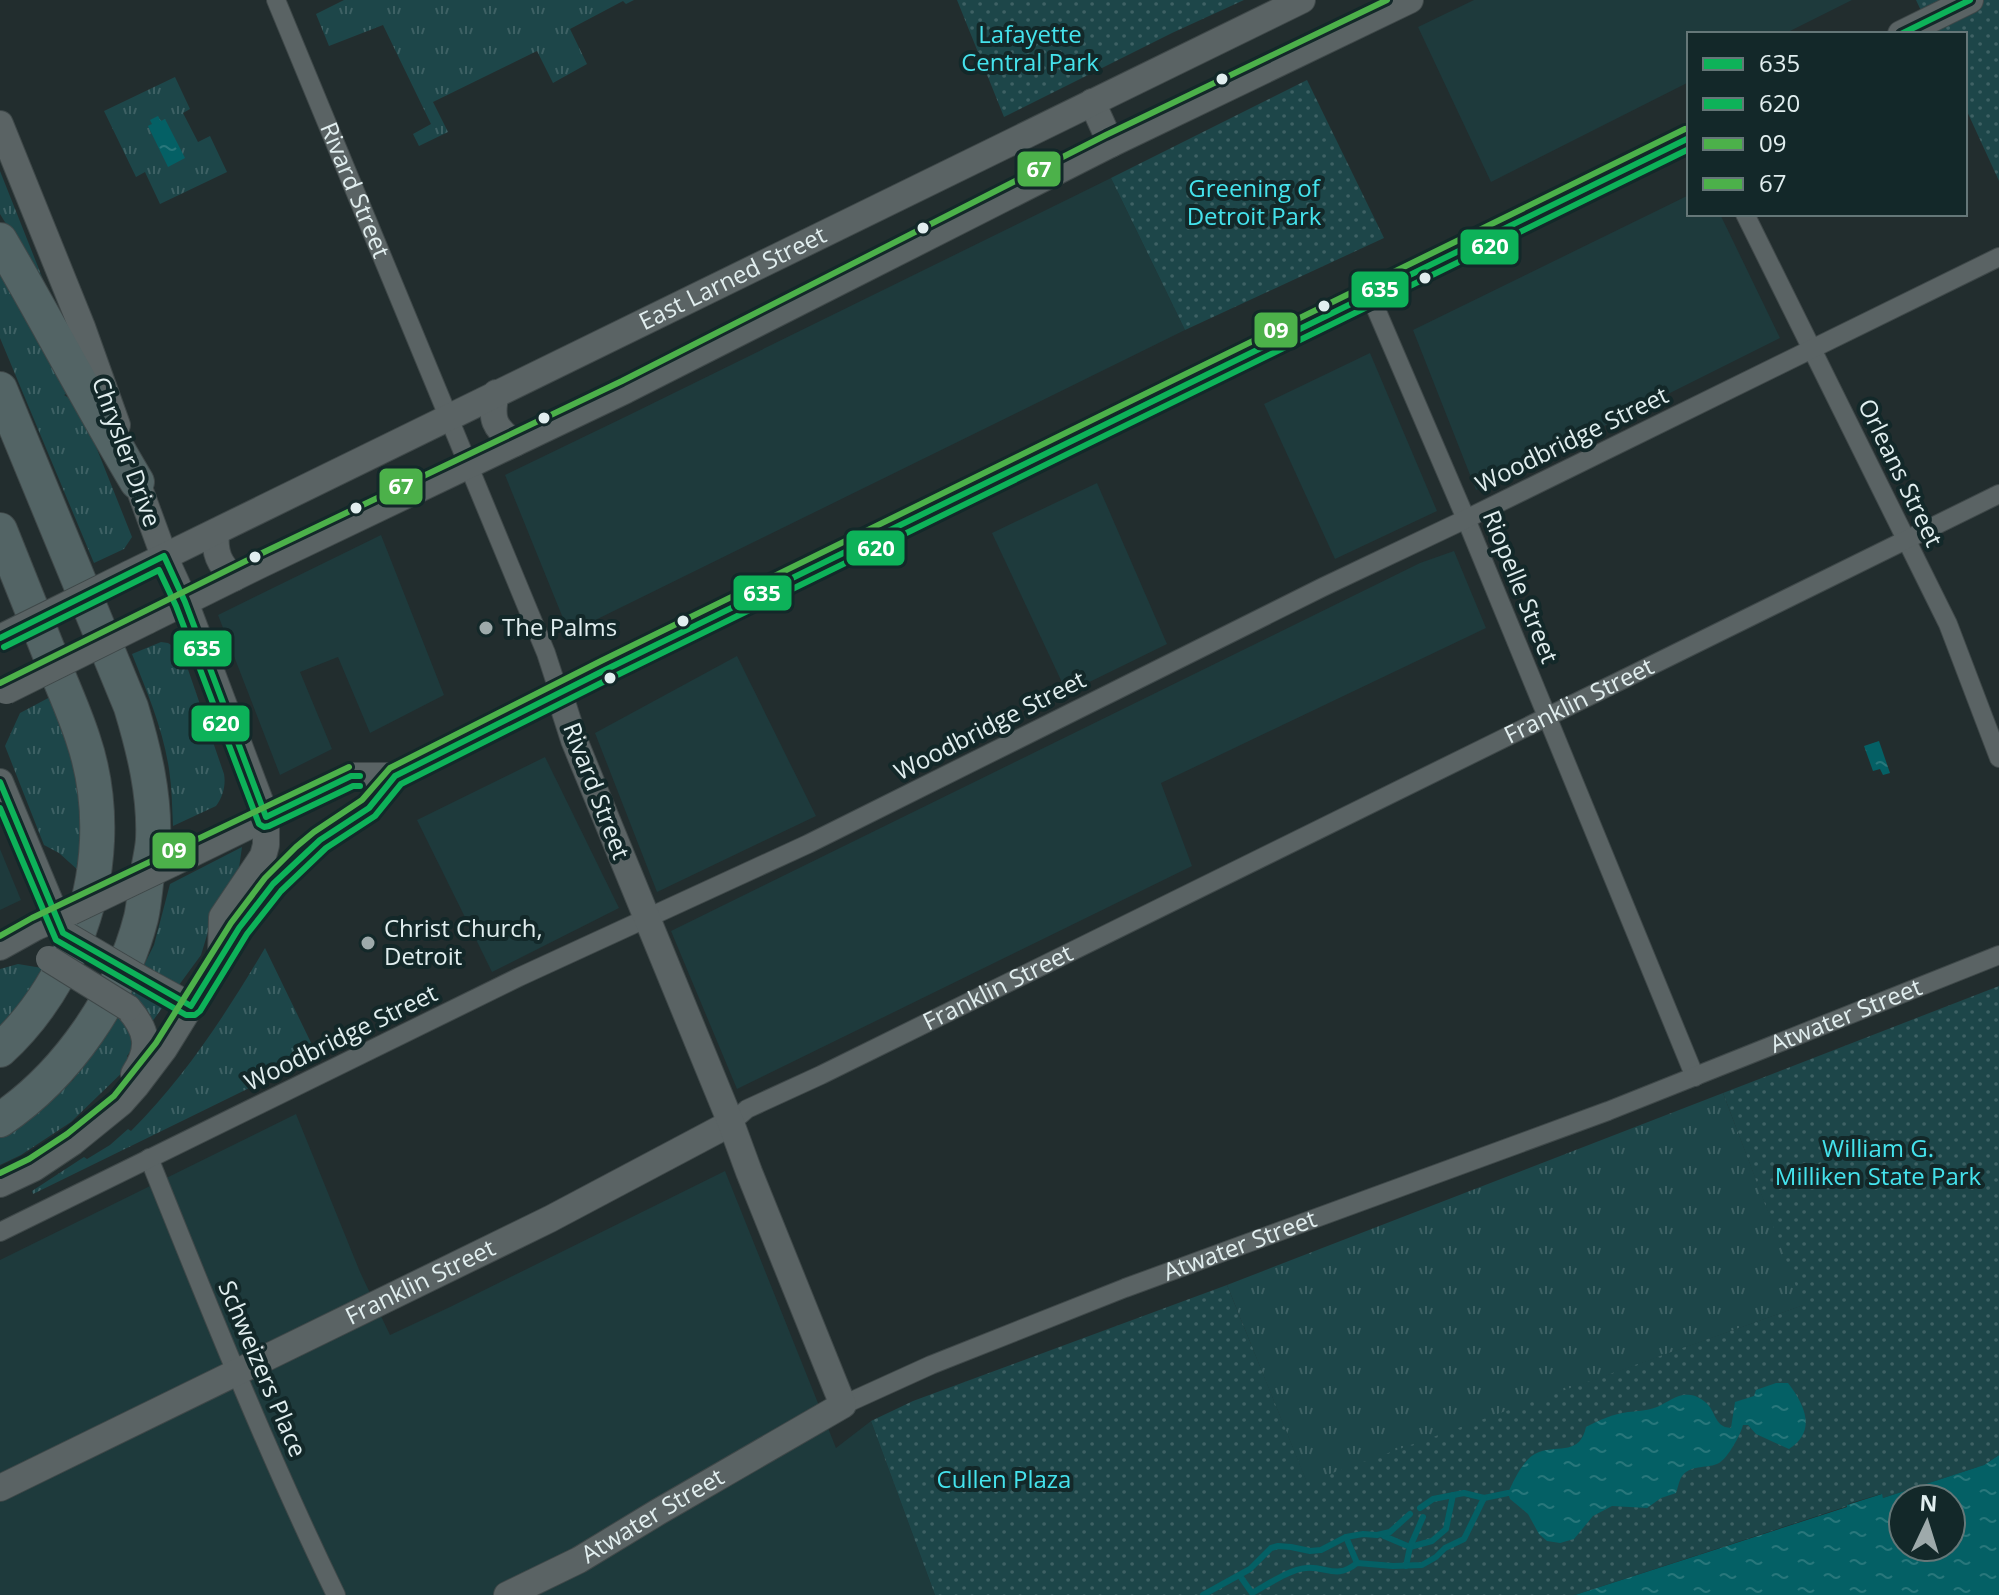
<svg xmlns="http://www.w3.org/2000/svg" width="1999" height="1595" font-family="'Open Sans',sans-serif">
  <defs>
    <pattern id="grass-tufts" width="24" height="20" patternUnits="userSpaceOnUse" patternTransform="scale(2)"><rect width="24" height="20" fill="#1d4649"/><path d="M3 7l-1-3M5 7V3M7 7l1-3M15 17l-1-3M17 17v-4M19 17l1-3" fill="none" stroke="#3e6164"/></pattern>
    <pattern id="park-dots" width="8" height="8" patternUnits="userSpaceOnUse" patternTransform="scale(2)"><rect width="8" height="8" fill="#1d4649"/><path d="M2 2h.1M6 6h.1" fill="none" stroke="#3e6164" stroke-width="1.8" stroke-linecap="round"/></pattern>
    <pattern id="water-ripples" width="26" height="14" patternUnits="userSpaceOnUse" patternTransform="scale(2)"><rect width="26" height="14" fill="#046065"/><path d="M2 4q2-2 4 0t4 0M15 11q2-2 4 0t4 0" fill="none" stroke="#28777b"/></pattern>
  </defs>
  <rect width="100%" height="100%" fill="#222d2e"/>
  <g fill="#1e3a3c">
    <polygon points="1474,0 1852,0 1784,34 1689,34 1689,82 1491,182 1418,27"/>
    <polygon points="1111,178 1185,330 569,633 505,475 627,416"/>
    <polygon points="1689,195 1689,214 1720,214 1780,338 1476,490 1413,330"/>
    <polygon points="1370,353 1437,511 1335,559 1264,404"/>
    <polygon points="1097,483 1167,644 1067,693 992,533"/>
    <polygon points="381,535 444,695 370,733 338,657 300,672 332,749 280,775 218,615"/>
    <polygon points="1454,551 1486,628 1161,783 1192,866 737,1089 671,931 1420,563"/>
    <polygon points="737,656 816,816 657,892 595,733"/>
    <polygon points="545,757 619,908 492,972 417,820"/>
    <polygon points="0,849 21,900 0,910"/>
    <polygon points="296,1114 360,1272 390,1335 450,1307 725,1171 836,1448 871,1421 935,1595 0,1595 0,1260"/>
  </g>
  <g fill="url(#grass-tufts)">
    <polygon points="344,0 634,0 626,4 623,1 570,29 587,64 553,83 537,51 433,102 448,132 419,146 413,134 431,124 383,25 329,46 316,14"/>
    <polygon points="175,77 190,109 183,113 198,142 210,136 227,172 160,204 145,172 136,177 104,111"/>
    <polygon points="0,171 48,292 0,214"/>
    <polygon points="0,265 70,392 64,395 79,404 132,537 124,549 94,563 0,338"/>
    <path d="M161,642l7,1 14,9 42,122c2,11 -1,23 -8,32l-43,20c-1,-19 -1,-38 -4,-57 -6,-40 -22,-77 -37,-115z"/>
    <polygon points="52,696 71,746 83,816 79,871 59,853 44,845 5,746 20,713"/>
    <polygon points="242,847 238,875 211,922 201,955 127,1056 129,1061 129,1066 71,1122 21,1155 0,1165 0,1137 29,1120 73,1080 118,1017 154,945 170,884"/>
    <path d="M265,948l52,107 -284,139 -1,-3 52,-34 3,2 23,-14 18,-16 3,2c54,-54 95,-117 134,-183z"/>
    <polygon points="18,964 42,968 43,972 22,1003 0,1026 0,969"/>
    <polygon points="1723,1093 1804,1305 1307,1483 1227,1285"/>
  </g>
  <g fill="url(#park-dots)">
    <polygon points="957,0 1244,0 1172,33 1004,117"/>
    <polygon points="1916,0 1999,0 1999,181 1965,107 1965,34 1932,34"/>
    <polygon points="1307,80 1384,238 1185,330 1111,178"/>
    <polygon points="1999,986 1999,1455 1984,1465 1883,1498 1881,1494 1848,1504 1848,1506 1575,1595 935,1595 871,1421 913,1401 1227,1285 1307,1482 1803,1305 1723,1093"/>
  </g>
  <g fill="url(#water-ripples)" fill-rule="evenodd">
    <polygon points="158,116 161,121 165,119 185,158 168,167 148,126 152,124 150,120"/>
    <polygon points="1879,741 1890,773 1883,775 1880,769 1873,771 1864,746"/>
    <path d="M1776,1383h12c17,22 29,48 1,66l-33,-15 -8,-9h-5c-2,9 -15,33 -24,38 -11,6 -26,1 -36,12 -4,4 -5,13 -7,18l-15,5 -14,10 -35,-2 -19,10 -19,23 -14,4 -13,-2 -8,-7 -11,-20 -18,-15 -2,-6c6,-13 16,-36 31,-41 21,-7 41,3 47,-25 13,-7 27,-13 42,-15 9,-1 17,-1 26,-4 10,-3 18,-11 29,-13 6,-1 13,0 18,4 17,10 11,28 30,29l4,-26 19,-6 2,-6z"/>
    <path d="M1999,1455v140h-424l272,-88v-2l35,-11 1,4 101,-33zM1903,1499h48v48h-48z"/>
  </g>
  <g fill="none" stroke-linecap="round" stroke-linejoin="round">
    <g stroke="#046065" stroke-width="6">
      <polyline points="1420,1508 1433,1499 1464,1493 1484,1498 1508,1493"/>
      <polyline points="1384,1536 1410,1547 1432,1541 1446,1529 1453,1495"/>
      <polyline points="1346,1537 1357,1563"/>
      <polyline points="1406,1566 1410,1547 1423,1517"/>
      <path d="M1240,1576l12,17c15,-8 38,-24 54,-25 21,-2 30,12 51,-5l36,3 29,-1 14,-8 9,-9 19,-9 20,-41"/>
      <polyline points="1203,1595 1250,1569 1271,1548 1278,1546 1291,1547 1310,1551 1321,1550 1346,1537 1363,1534 1377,1535 1390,1532 1410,1514"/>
    </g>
    <defs>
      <g id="street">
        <path id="s1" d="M276,0l270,653 13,40"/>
        <polyline points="1745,214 1948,624 1999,758"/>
        <polyline points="1370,295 1466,519 1695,1077"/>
        <path id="s2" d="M731,1123l16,-14 74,-34 1178,-581"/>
        <path d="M149,1158c59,147 118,295 187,437"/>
        <polyline points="0,1232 519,977 808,844 1323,587 1466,519 1999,257"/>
        <path id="s3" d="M843,1405l88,-40 194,-77 483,-177 391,-156"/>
      </g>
      <g id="secondary">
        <polyline points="1901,34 1970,0"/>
        <polyline points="1092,102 1111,144"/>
        <polyline points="0,124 82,327 117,425"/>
        <path d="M496,393c-6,26 -2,35 19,50"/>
        <polyline points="131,466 164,556 185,602 266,817 266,845 263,856 222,917 221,956"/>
        <path d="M216,532c-2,21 3,32 18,46"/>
        <path id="s4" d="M129,574l1173,-574"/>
        <polyline points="147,621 260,565 626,390 1111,144 1410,0"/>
        <polyline points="0,782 63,933"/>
        <polyline points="173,863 351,776 395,776"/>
        <polyline points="0,947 36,927 71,912"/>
        <polyline points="143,980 191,1006"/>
        <path d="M128,1008c20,23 23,40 6,66"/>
        <polyline points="0,1184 34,1168 73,1142 121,1103 136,1086 164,1049 239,928 273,884 303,854 320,840 369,808 395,776 605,670 1689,138"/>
        <path id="s5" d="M0,1488l550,-269 181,-96"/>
        <path id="s6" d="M507,1595l72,-35 79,-48 185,-107 -94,-233 -18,-49 -157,-383 -15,-47"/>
      </g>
      <g id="highway">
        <path d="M0,240c47,80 89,162 137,242"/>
        <path d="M0,389l131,318c13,43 24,88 22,133 -1,12 -4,24 -6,36 -2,14 -3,29 -6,42 -20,78 -74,157 -141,202"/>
        <path d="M0,530c18,45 36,90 54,135 10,25 21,49 29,74 22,65 18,139 -8,202 -18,42 -41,78 -75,109"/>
      </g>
    </defs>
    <use href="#street" stroke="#3f4849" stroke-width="20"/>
    <use href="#secondary" stroke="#3f4849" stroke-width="28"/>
    <use href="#highway" stroke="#3f4849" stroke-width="36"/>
    <use href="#street" stroke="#5a6364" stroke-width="18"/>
    <use href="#secondary" stroke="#5a6364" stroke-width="26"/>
    <use href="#highway" stroke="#536465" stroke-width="34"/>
    <defs>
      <g id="secondary-bridge">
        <polyline points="0,638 129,574"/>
        <polyline points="6,691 147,621"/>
        <polyline points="71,912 173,863"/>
        <polyline points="63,933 143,980"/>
        <polyline points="49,959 128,1008"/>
      </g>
    </defs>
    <use href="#secondary-bridge" stroke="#3f4849" stroke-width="28" stroke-linecap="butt"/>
    <use href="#secondary-bridge" stroke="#5a6364" stroke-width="26"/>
    <defs>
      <g id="bus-1">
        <polyline points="1901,34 1970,0"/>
        <polyline points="0,638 164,556 185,602 266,817 351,776 360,776"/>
        <polyline points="0,782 63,933 191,1006 239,928 273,884 320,840 369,808 395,776 605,670 1689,138"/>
      </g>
      <g id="bus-2">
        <polyline points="4,647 159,570 176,606 259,824 264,827 269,826 353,786 360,786"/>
        <polyline points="0,808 56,940 186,1015 195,1015 200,1011 247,934 281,891 326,848 375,816 401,784 609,679 1689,149"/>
      </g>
      <g id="bus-3">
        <polyline points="0,936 32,918 349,767"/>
        <polyline points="0,1173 29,1159 67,1134 114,1096 156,1043 231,923 265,878 296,847 314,832 362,800 390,768 601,661 1685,129"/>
      </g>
      <polyline id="bus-4" points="0,683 256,556 622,381 1106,135 1387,0"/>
    </defs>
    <use href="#bus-1" stroke="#132829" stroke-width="12"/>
    <use href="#bus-2" stroke="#132829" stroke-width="12"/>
    <use href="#bus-3" stroke="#132829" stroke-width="12"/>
    <use href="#bus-4" stroke="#132829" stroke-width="12"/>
    <use href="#bus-1" stroke="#0db259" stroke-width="6"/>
    <use href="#bus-2" stroke="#0db259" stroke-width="6"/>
    <use href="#bus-3" stroke="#4cb14a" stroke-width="6"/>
    <use href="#bus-4" stroke="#4cb14a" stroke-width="6"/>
  </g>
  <g fill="#e1eeef" stroke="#132829" stroke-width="3">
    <circle cx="1222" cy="79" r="7"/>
    <circle cx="923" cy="228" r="7"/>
    <circle cx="1425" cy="278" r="7"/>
    <circle cx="1324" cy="306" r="7"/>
    <circle cx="544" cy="418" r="7"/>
    <circle cx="356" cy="508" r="7"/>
    <circle cx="255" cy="557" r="7"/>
    <circle cx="683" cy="621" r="7"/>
    <circle cx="610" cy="678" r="7"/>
  </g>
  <g fill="#9eaaab" stroke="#132829" stroke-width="3">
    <circle cx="486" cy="628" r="8"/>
    <circle cx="368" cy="943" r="8"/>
  </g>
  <g text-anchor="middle" stroke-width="8" stroke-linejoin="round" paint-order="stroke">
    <g font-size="24" fill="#45e3ed" stroke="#132829">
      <text x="1030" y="43">Lafayette<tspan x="1030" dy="28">Central Park</tspan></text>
      <text x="1254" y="197">Greening of<tspan x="1254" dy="28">Detroit Park</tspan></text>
      <text x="1878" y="1157">William G.<tspan x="1878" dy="28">Milliken State Park</tspan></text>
      <text x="1004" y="1488">Cullen Plaza</text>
    </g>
    <g font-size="24" fill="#e1eeef" stroke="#132829">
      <text dy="8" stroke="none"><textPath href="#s1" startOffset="206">Rivard Street</textPath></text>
      <text dy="8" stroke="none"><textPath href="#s4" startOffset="672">East Larned Street</textPath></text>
      <text transform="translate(1572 440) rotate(-26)" y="8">Woodbridge Street</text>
      <text transform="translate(126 452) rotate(70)" y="8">Chrysler Drive</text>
      <text transform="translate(1900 473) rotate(64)" y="8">Orleans Street</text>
      <text transform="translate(1520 587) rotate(68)" y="8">Riopelle Street</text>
      <text dy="8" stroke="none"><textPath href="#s2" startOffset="948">Franklin Street</textPath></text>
      <text transform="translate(990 726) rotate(-27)" y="8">Woodbridge Street</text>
      <text transform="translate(596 791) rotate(69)" y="8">Rivard Street</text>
      <text dy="8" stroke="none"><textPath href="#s2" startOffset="300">Franklin Street</textPath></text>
      <text dy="8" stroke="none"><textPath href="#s3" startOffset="1076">Atwater Street</textPath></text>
      <text transform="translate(341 1038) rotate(-26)" y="8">Woodbridge Street</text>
      <text dy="8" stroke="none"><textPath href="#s3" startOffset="428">Atwater Street</textPath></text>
      <text dy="8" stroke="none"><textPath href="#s5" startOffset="468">Franklin Street</textPath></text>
      <text transform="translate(262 1369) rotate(67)" y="8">Schweizers Place</text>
      <text dy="8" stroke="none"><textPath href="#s6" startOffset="166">Atwater Street</textPath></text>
    </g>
    <g font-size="24" fill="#e1eeef" stroke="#132829" text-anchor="start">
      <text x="502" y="636">The Palms</text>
      <text x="384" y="937">Christ Church,<tspan x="384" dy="28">Detroit</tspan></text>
    </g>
  </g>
  <g stroke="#132829" stroke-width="3">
    <rect x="1016" y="150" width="46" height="38" rx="8" fill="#4cb14a"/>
    <rect x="1459" y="228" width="61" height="38" rx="8" fill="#0db259"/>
    <rect x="1350" y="270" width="60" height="39" rx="8" fill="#0db259"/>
    <rect x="1253" y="311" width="46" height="38" rx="8" fill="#4cb14a"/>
    <rect x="378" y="467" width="46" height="39" rx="8" fill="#4cb14a"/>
    <rect x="845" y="529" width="61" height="38" rx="8" fill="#0db259"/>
    <rect x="732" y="574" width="61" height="38" rx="8" fill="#0db259"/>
    <rect x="172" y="629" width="61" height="39" rx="8" fill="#0db259"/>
    <rect x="190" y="704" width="61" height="39" rx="8" fill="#0db259"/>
    <rect x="151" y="831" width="46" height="39" rx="8" fill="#4cb14a"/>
  </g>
  <g font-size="22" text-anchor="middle" font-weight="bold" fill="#fff">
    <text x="1039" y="177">67</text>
    <text x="1490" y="254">620</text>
    <text x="1380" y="297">635</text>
    <text x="1276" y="338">09</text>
    <text x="401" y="494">67</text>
    <text x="876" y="556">620</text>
    <text x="762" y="601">635</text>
    <text x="202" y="656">635</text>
    <text x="221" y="731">620</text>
    <text x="174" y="858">09</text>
  </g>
  <rect x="1687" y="32" width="280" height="184" fill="#132829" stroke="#657778" stroke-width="2"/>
  <rect x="1703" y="58" width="40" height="12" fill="#0db259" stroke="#657778" stroke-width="2"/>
  <text x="1759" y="72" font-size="24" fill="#e1eeef">635</text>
  <rect x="1703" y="98" width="40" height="12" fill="#0db259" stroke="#657778" stroke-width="2"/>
  <text x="1759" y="112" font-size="24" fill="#e1eeef">620</text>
  <rect x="1703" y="138" width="40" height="12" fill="#4cb14a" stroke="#657778" stroke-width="2"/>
  <text x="1759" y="152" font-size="24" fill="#e1eeef">09</text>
  <rect x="1703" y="178" width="40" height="12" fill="#4cb14a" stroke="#657778" stroke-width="2"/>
  <text x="1759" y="192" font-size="24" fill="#e1eeef">67</text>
  <g transform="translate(1927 1523) rotate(4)"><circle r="38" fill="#132829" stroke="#657778" stroke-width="2"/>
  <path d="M0-6L14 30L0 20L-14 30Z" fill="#9eaaab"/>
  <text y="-12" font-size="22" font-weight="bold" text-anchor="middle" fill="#e1eeef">N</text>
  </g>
</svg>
